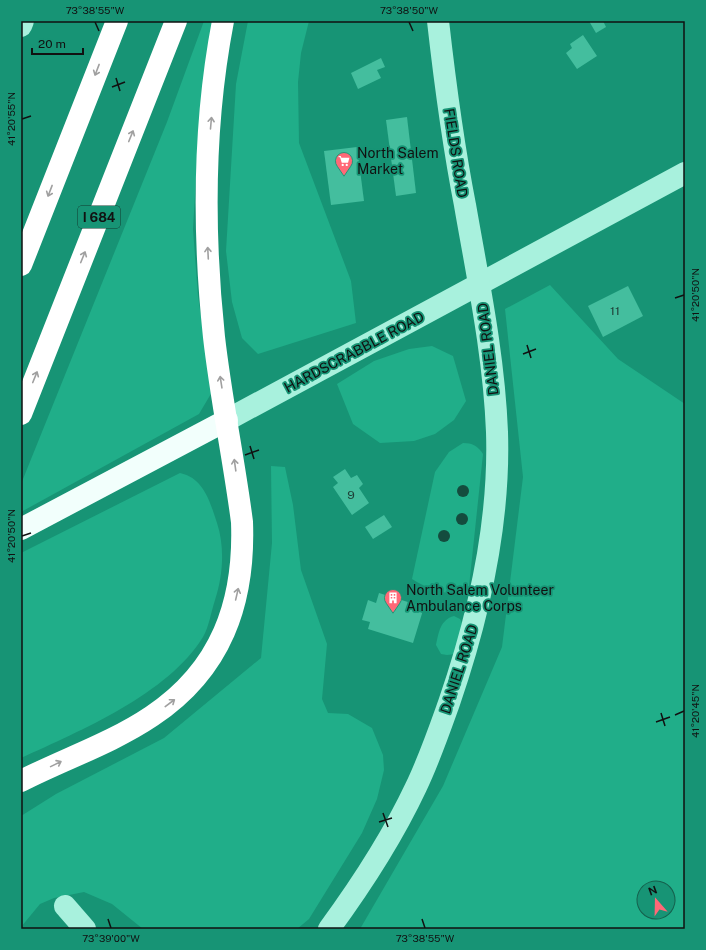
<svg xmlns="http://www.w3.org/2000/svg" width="706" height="950" font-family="'Public Sans',sans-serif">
  <rect width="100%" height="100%" fill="#179475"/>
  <g fill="#20ae89" fill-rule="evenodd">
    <polygon points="204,21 216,21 199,125 193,229 198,296 212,392 199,414 21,512 21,484 167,122"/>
    <polygon points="248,21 309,21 301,53 298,82 299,143 351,281 356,323 258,354 242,338 232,302 226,251 236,84"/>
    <path d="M550,285l68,74 67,45v525h-325l83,-143 59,-139 21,-170 -18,-168zM644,888h24v24h-24z"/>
    <polygon points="432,346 453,356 466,401 454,420 435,434 414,441 380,443 353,424 337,384 374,361 409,349"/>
    <path d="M463,443c9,0 15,3 20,11l-15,142c-19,-2 -40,-6 -56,-17l23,-107 14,-20z"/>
    <polygon points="271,466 285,467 293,505 301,570 327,644 322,699 328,713 348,714 372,728 383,755 384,770 377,799 362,833 309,919 297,929 143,929 112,904 84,892 54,898 40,904 21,927 21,816 56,794 164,738 261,658 272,543"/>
    <path d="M180,473c24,5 30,29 37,50 8,24 6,53 -2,77 -4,12 -6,27 -12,37 -35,57 -123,94 -182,121v-205z"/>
    <path d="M454,616l6,3 2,4 -6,31 -9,1 -6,-1 -5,-9c3,-13 4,-25 18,-29z"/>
  </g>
  <g fill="#44be9e">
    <polygon points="589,21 603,21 606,27 596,33"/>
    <polygon points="583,35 597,56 577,69 566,53 572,48 570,44"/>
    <polygon points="381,58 385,67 377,70 381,78 358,89 351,73"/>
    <polygon points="407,117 416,193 396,196 386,120"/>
    <polygon points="357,147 364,201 331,205 324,151"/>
    <polygon points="628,286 643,316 603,337 588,306"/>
    <polygon points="345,469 351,478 357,475 363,484 359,488 369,503 352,515 333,487 338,483 333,477"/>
    <polygon points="384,515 392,527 373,539 365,527"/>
    <polygon points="379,593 424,607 413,643 368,629 370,622 362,620 368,600 376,603"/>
  </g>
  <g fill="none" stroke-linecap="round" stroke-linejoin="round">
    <g stroke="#a8f1dd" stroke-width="22">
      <polyline points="21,26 23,21"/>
      <polyline points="227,420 685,173"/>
      <polyline points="65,906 85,929"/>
      <path d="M329,929c33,-45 63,-91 87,-142 13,-27 23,-56 33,-84 30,-87 51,-179 48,-271 -3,-77 -19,-152 -32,-227 -12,-61 -20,-122 -27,-184"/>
    </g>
    <polyline stroke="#f2fffc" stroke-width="22" points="21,529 227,420"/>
    <g stroke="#fff" stroke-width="22">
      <polyline points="21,265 117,21"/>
      <polyline points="21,414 176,21"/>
      <path d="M21,781c43,-22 91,-38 131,-65 69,-46 93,-113 90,-194 -8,-62 -21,-123 -28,-185 -11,-104 -11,-212 9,-316"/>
    </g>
  </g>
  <g fill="#144c3e">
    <circle cx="463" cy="491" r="6"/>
    <circle cx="462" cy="519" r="6"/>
    <circle cx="444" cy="536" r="6"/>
  </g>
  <defs><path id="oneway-shaft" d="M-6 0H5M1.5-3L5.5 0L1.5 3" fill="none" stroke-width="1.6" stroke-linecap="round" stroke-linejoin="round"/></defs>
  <g stroke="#a0a0a0">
    <use href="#oneway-shaft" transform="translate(97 70) rotate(111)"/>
    <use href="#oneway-shaft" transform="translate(211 123) rotate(-85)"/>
    <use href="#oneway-shaft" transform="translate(131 136) rotate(-68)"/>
    <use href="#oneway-shaft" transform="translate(50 191) rotate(111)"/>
    <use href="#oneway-shaft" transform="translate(208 253) rotate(-93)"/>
    <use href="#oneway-shaft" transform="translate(83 257) rotate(-68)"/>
    <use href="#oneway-shaft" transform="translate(35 377) rotate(-68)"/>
    <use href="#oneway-shaft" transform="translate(221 382) rotate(-99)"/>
    <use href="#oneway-shaft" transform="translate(235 465) rotate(-98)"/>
    <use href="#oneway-shaft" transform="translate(237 594) rotate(-77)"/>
    <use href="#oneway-shaft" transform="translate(170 703) rotate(-37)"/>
    <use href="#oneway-shaft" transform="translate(56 764) rotate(-26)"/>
  </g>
  <path fill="none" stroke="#111" stroke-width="1.5" d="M95,22l4,9M409,22l4,9M116,78l4,13M112,87l13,-5M22,119l9,-3M675,298l9,-3M527,345l4,13M523,354l13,-5M250,446l4,13M245,455l14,-5M22,536l9,-3M661,713l4,13M675,715l9,-4M656,722l14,-5M383,813l5,14M379,822l13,-4M108,919l3,9M422,919l3,9"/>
  <defs>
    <symbol id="supermarket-pin" viewBox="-11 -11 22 30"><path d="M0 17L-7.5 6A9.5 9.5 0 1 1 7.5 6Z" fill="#ff6877" stroke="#179475"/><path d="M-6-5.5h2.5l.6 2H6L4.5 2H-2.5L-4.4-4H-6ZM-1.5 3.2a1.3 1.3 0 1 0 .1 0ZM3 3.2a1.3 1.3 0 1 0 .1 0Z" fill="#fff"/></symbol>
    <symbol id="building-pin" viewBox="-11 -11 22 30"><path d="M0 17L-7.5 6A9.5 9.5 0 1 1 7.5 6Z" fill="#ff6877" stroke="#179475"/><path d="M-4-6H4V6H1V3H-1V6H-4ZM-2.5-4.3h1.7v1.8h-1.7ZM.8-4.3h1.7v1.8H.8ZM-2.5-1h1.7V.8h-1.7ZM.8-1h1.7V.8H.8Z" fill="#fff"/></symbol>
  </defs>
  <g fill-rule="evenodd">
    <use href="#supermarket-pin" x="334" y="151" width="20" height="27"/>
    <use href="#building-pin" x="383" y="588" width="20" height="27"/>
  </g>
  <g text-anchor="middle" stroke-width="3.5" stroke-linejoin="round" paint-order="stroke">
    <g font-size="12" fill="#1e3c34">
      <text x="615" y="315">11</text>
      <text x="351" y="499">9</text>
    </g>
    <rect fill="#179475" stroke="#13382f" stroke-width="1" x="78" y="206" width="42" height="22" rx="3"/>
    <g font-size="13" font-weight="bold" fill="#111">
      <text x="99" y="222">I 684</text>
    </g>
    <g font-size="14" fill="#111" stroke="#179475" text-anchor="start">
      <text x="357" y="158">North Salem<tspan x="357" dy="16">Market</tspan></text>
      <text x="406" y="595">North Salem Volunteer<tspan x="406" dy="16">Ambulance Corps</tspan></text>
    </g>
    <g font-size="14" fill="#111" stroke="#179475">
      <text transform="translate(456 153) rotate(81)" y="5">FIELDS ROAD</text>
      <text transform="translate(488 349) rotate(-97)" y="5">DANIEL ROAD</text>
      <text transform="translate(354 352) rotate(-28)" y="5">HARDSCRABBLE ROAD</text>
      <text transform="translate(459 669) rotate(-72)" y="5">DANIEL ROAD</text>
    </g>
  </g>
  <rect width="706" height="950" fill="none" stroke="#179475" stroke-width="44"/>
  <g transform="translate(656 900) rotate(340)"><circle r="19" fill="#179475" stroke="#15604d"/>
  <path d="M0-3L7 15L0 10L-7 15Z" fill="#ff6877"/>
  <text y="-6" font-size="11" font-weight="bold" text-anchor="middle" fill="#111111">N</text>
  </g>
  <path d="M32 48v6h51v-6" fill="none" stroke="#111111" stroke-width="2"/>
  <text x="38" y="48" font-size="12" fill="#111111" stroke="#179475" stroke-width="3" paint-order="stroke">20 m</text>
  <rect x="22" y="22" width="662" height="906" fill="none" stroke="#111" stroke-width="1.5"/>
  <g font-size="10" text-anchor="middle" fill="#111">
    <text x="95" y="14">73°38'55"W</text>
    <text x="409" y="14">73°38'50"W</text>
    <text transform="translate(11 119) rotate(-90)" y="4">41°20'55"N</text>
    <text transform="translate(695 295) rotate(-90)" y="4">41°20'50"N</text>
    <text transform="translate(11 536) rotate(-90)" y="4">41°20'50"N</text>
    <text transform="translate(695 711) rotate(-90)" y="4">41°20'45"N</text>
    <text x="111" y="942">73°39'00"W</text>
    <text x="425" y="942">73°38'55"W</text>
  </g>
</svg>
